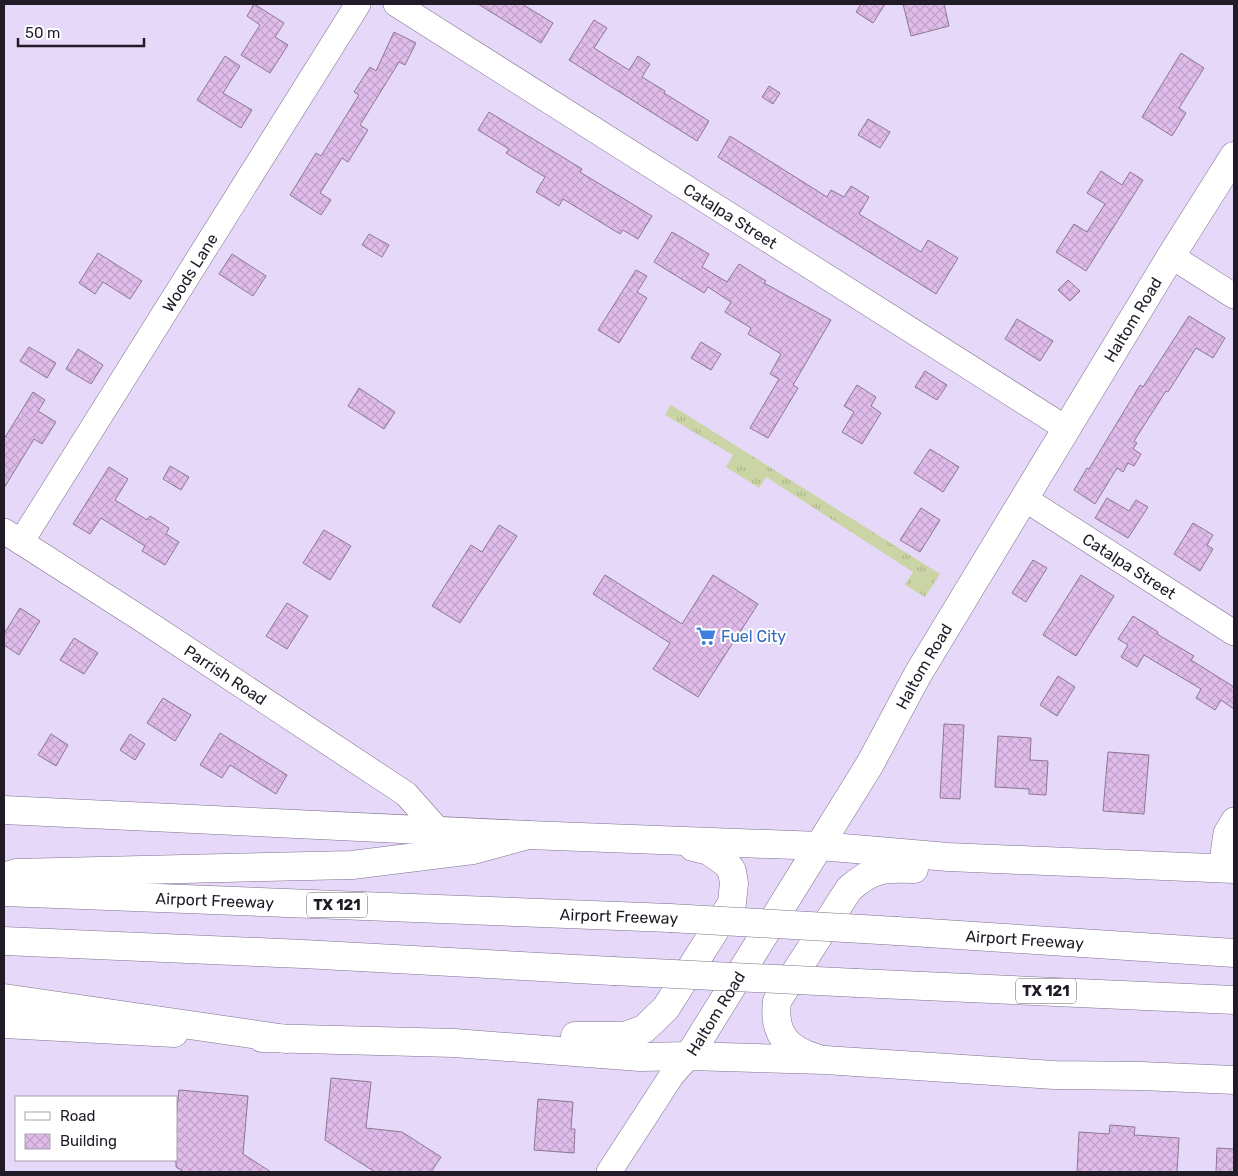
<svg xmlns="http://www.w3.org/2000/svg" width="1238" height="1176" font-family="Rubik,sans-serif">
  <defs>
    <pattern id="grass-tufts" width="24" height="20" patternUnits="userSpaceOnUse" patternTransform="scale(1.25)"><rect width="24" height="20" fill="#cad4a5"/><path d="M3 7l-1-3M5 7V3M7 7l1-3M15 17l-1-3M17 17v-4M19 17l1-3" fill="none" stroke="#adb58e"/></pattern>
    <pattern id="building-cross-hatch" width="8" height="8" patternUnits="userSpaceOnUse" patternTransform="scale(1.25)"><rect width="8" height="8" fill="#e0bcea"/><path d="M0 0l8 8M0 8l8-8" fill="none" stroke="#c0a1c9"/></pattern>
  </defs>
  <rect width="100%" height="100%" fill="#e6d8f8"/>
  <polygon fill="url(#grass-tufts)" points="671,405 940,574 925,597 905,585 913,572 766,477 759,488 726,467 733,455 665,415"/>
  <g fill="url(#building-cross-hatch)" stroke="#8c7892">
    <polygon points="254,4 284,23 275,37 288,45 270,73 241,55 260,25 247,16"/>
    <polygon points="478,4 522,4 553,23 541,43"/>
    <polygon points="861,4 885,4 873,23 856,12"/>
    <polygon points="903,4 944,4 949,26 911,36"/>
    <polygon points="594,20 607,28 594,48 629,70 638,56 650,64 642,77 665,91 664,93 709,121 697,141 569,60"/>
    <polygon points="394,32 416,43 405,65 399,62 360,125 368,130 348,162 342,158 320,193 331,200 321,215 290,195 316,153 321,156 359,95 354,92 370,67 376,71"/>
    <polygon points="1181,53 1204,68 1179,108 1186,113 1172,136 1142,117"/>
    <polygon points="225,56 240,66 223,93 252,110 241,128 197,100"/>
    <polygon points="769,86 780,93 773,104 762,97"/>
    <polygon points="489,112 582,169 580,172 652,216 638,239 623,230 620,234 563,199 559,206 536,192 545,177 506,153 509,149 478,130"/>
    <polygon points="868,119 890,132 880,148 858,135"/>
    <polygon points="730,136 827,197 831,190 844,197 851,186 869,197 859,214 921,252 928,240 958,258 936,294 718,157"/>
    <polygon points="1101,171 1122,185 1130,172 1143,180 1086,271 1056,252 1074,224 1087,232 1105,204 1087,193"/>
    <polygon points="672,232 709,254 702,267 727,282 739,264 766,281 764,283 831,320 793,385 798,388 768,438 750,428 779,379 770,374 781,354 748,334 751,328 725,312 731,302 708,287 704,293 654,262"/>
    <polygon points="369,234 389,245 382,257 362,245"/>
    <polygon points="98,253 142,281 130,299 103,282 95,294 79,283"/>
    <polygon points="232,254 266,276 253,296 219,274"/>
    <polygon points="636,270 647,276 637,292 647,298 619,343 598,330"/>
    <polygon points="1068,280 1080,291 1070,301 1058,290"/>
    <polygon points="1189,316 1225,338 1213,358 1196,348 1168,392 1166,391 1134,441 1137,443 1133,449 1141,454 1134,466 1128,463 1123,472 1117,468 1095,504 1074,490 1087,468 1089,469 1140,385 1143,387"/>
    <polygon points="1017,319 1053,341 1040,361 1005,339"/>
    <polygon points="701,342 721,354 711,370 691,358"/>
    <polygon points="29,347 56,363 47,378 20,361"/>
    <polygon points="78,349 103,365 91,384 66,369"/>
    <polygon points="925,371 947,385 937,400 915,387"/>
    <polygon points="857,385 876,397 871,406 881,413 862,444 842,432 854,412 844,406"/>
    <polygon points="359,388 395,412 384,429 348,406"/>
    <polygon points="33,392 45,400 38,411 56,422 42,444 34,439 4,488 4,439"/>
    <polygon points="930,449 959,467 943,492 914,473"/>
    <polygon points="170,466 189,477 181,490 163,479"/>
    <polygon points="109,467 128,479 115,500 147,520 150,516 169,528 166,534 179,542 165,565 142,551 145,546 101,518 90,534 73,524"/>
    <polygon points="1107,498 1129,511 1136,500 1148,507 1128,538 1095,518"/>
    <polygon points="921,508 940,520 920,552 900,540"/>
    <polygon points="1193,523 1213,535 1207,545 1213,549 1200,571 1174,554"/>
    <polygon points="499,525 517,536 460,623 432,606 471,545 482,552"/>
    <polygon points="324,530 351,546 330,580 303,563"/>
    <polygon points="1033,560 1047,568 1026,602 1012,593"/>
    <polygon points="605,575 682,624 713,575 758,604 698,697 653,669 670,643 593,594"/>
    <polygon points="1081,575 1114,596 1076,656 1043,635"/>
    <polygon points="287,603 308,616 287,649 266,636"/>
    <polygon points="20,608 40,621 19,655 4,645 4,634"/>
    <polygon points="1133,616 1158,632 1157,634 1194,656 1191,660 1234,687 1234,709 1221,700 1215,710 1196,698 1201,689 1144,655 1137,667 1121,657 1128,645 1118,639"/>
    <polygon points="74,638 98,653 84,674 60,660"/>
    <polygon points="1058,676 1075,687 1057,716 1040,705"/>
    <polygon points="163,698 191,715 175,741 147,723"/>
    <polygon points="944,724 964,725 960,799 940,798"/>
    <polygon points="220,733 287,775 276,794 230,765 222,778 200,765"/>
    <polygon points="51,734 68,745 56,766 38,755"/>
    <polygon points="130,734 145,744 135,760 120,750"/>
    <polygon points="998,736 1031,738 1030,760 1048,761 1046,795 1029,794 1029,789 995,787"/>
    <polygon points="1108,752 1149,755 1144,814 1103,811"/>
    <polygon points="331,1078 371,1082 366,1128 402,1132 441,1157 431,1172 375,1172 325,1140"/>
    <polygon points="179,1090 248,1096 243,1154 271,1172 184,1172 176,1167 176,1119"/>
    <polygon points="538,1099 573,1102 571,1129 575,1129 574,1153 534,1150"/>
    <polygon points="1110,1125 1135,1127 1134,1135 1179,1138 1177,1172 1077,1172 1079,1132 1109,1134"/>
    <polygon points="1217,1148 1234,1149 1234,1172 1216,1172"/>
  </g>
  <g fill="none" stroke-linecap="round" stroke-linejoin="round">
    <defs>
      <g id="minor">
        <path id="s1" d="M396,4l671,425"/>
        <polyline points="1171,256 1234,296"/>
        <path id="s2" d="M1025,499l209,134"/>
        <path id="s3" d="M4,531l142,91 260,172 32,36"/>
        <path id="s4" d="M21,542l337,-538"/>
        <polyline points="1221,869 1226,833 1234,820"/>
        <polyline points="609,1172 672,1075 689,1056"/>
      </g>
      <g id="major">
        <polyline points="4,810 528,835 820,846 948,857 1234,869"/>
        <polyline points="4,1024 174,1033"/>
        <polyline points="575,1036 625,1036 644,1029 666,1008 732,903 734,883 732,871 726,863 709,851 693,847"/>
        <polyline points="262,1038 454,1043 640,1057 689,1056 825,1060 1054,1075 1141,1076 1234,1080"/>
        <path id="s5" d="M689,1056l181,-292 48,-90 253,-418 63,-100"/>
        <path d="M816,1058c-30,-9 -43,-25 -39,-57l72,-112c24,-21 34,-21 65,-20"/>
      </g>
      <g id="highway">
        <polyline points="4,877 16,873 352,865 473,850 528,835"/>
        <path id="s6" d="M4,892l666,26"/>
        <path id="s7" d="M897,931l337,22"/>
        <polyline points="4,941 303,954 613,971"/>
        <polyline points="857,983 1234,1000"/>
        <polyline points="4,998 286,1039"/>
      </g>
    </defs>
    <use href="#minor" stroke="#7d718d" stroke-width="26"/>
    <use href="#major" stroke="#7d718d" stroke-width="29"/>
    <use href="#highway" stroke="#7d718d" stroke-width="29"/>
    <use href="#minor" stroke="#fff" stroke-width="25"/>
    <use href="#major" stroke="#fff" stroke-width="28"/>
    <use href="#highway" stroke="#fff" stroke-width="28"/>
    <defs>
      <g id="highway-bridge">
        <polyline points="670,918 897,931"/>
        <polyline points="613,971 857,983"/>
      </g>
    </defs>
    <use href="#highway-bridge" stroke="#7d718d" stroke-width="29" stroke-linecap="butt"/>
    <use href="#highway-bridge" stroke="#fff" stroke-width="28"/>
  </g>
  <defs>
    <symbol id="supermarket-bare" viewBox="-9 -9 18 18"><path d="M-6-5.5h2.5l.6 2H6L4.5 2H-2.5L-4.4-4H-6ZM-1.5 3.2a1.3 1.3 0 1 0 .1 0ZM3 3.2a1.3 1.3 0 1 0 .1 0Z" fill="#3f7fe0" stroke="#fff" stroke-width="2.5" paint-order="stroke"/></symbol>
  </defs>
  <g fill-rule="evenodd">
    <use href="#supermarket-bare" x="692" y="622" width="28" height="28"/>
  </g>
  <g text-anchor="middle" stroke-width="4" stroke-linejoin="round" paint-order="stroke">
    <g fill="#fff" stroke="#635f67" stroke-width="1">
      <rect x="307" y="892.5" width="60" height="25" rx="4"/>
      <rect x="1016" y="978.5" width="60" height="25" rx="4"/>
    </g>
    <g font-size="15" font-weight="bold" fill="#201b26">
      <text x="337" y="910">TX 121</text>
      <text x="1046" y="996">TX 121</text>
    </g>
    <g font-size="16" fill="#201b26" stroke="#fff">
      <text dy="6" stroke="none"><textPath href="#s1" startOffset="396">Catalpa Street</textPath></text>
      <text dy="6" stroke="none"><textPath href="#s4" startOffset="318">Woods Lane</textPath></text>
      <text dy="6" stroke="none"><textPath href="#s5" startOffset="860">Haltom Road</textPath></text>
      <text dy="6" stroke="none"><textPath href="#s2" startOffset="124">Catalpa Street</textPath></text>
      <text dy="6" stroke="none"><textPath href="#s5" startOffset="455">Haltom Road</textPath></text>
      <text dy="6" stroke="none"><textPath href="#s3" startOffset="264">Parrish Road</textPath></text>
      <text dy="6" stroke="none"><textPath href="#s6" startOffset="211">Airport Freeway</textPath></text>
      <text transform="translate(619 916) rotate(2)" y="6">Airport Freeway</text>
      <text dy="6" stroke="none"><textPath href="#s7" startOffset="128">Airport Freeway</textPath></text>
      <text dy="6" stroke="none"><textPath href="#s5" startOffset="50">Haltom Road</textPath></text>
    </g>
    <g font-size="16" fill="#366cbe" stroke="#fff" text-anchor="start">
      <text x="721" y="642">Fuel City</text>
    </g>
  </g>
  <rect width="1238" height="1176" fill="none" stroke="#201b26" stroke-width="10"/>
  <rect x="15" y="1096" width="162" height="65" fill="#ffffff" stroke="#a6a4a8"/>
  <rect x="25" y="1112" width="25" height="8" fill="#ffffff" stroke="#a6a4a8"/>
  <text x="60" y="1121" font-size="15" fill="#201b26">Road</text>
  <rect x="25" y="1134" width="25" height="15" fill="url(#building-cross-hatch)" stroke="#a6a4a8"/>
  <text x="60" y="1146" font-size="15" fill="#201b26">Building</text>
  <path d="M18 38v8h126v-8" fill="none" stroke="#201b26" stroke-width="2.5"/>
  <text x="25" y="38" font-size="15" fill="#201b26" stroke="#ffffff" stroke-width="4" paint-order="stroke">50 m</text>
</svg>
